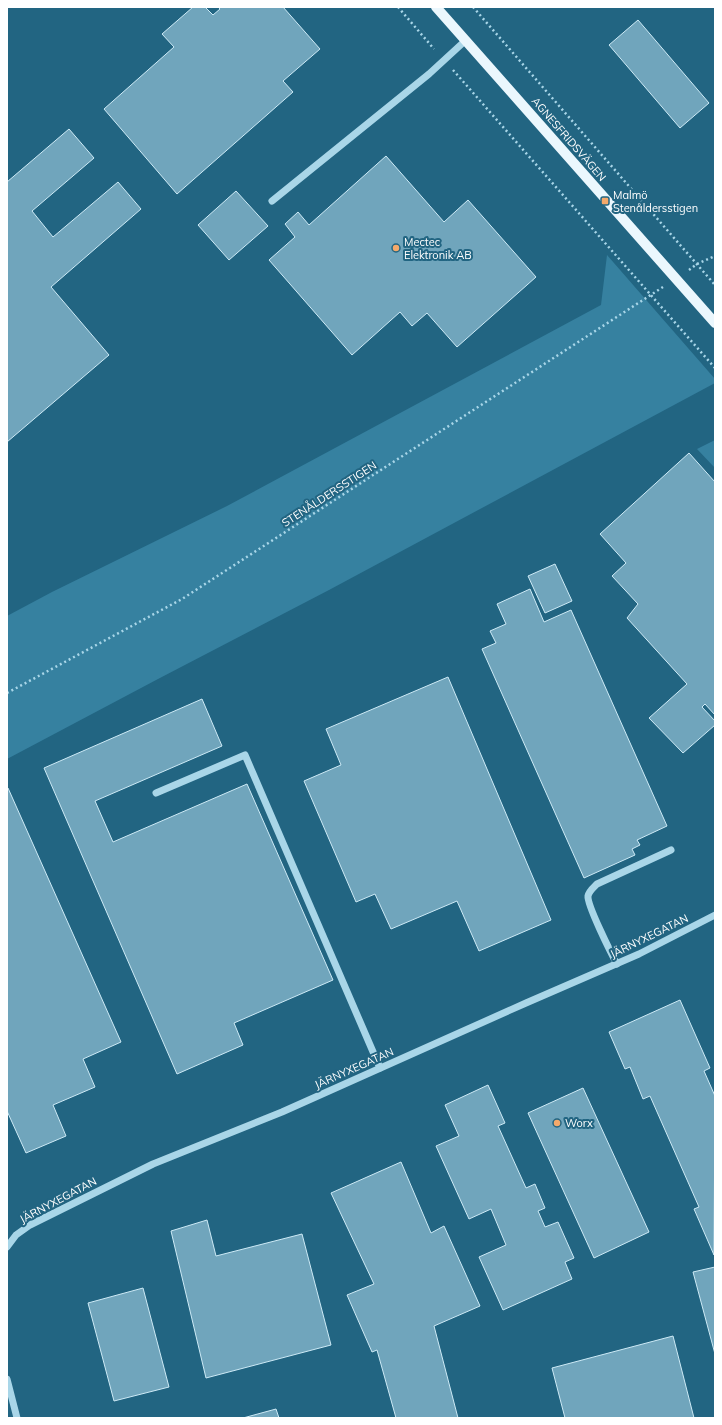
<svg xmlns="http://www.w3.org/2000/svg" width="722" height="1425" font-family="Mulish,sans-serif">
  <rect width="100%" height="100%" fill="#226582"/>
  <g fill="#3681a0">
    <polygon points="607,255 715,379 715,383 329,590 158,679 7,759 7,616 52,592 227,506 601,305"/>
    <polygon points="715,440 715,468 697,449"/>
  </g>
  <g fill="#70a5bc" stroke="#cdeaf6">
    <polygon points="193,7 205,7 213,15 220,9 218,7 283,7 320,49 283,81 293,92 177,194 104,109 174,47 162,34"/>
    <polygon points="638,20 709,103 680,128 609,45"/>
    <polygon points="69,129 94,158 32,211 53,237 118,182 141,209 51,287 109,355 7,442 7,182"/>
    <polygon points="386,156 444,222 468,200 536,277 457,347 427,313 412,326 400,312 352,355 269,260 295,237 285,224 298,212 309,225"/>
    <polygon points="236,191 268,226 229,260 198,225"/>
    <polygon points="689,453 715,482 715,715 705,704 702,707 715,721 715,725 683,753 649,718 687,684 627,618 638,604 612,576 626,563 600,534"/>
    <polygon points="555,564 572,601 545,613 528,576"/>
    <polygon points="530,589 544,622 571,610 667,826 637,840 640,845 632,849 635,855 584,878 482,649 496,643 490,631 506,624 497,604"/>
    <polygon points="448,677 551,920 479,951 457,901 391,929 375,894 356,902 304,781 341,765 326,729"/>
    <polygon points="202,699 222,746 95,801 113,842 247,784 333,980 234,1023 243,1045 177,1074 44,768"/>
    <polygon points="7,788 8,788 121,1042 83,1059 95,1087 53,1105 66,1136 26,1153 7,1111"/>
    <polygon points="680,1000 710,1068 704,1071 715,1096 714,1255 694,1209 699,1207 650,1096 643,1099 630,1067 625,1069 609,1032"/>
    <polygon points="488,1085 505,1123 498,1126 526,1188 535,1184 545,1208 538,1211 545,1227 558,1222 574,1258 565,1262 572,1279 503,1310 479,1257 506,1245 491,1209 469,1219 436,1146 459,1136 445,1105"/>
    <polygon points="583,1088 649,1232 594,1258 528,1113"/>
    <polygon points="401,1162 431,1233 444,1226 480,1306 434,1326 458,1418 396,1418 377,1350 372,1352 347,1295 374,1284 331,1193"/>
    <polygon points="207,1220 216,1256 302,1234 331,1345 206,1378 171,1231"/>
    <polygon points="715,1267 715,1354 693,1272"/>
    <polygon points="143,1288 169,1387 114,1401 88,1303"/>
    <polygon points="673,1336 694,1418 565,1418 552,1368"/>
    <polygon points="276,1409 279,1418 243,1418"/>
  </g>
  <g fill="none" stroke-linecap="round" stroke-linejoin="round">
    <g stroke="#a9d6e8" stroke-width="2.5" stroke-dasharray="2 3" stroke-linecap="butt">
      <polyline points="398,7 434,49"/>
      <polyline points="473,7 715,285"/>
      <polyline points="453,70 715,368"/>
      <polyline points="689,270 697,264 715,256"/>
      <polyline points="7,693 182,599 663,287"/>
    </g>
    <g stroke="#a9d6e8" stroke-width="7">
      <polyline points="272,201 429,74 466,40"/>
      <polyline points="156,793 245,755 380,1068"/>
      <path d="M617,964c-6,-11 -30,-59 -29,-68 1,-5 5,-8 9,-12l74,-34"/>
      <polyline points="7,1247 16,1235 30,1225 153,1164 282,1112 526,1003 639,954 715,915"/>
      <polyline points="7,1379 17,1418"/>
    </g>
    <polyline stroke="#ebf7fd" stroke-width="10" points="436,7 715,323"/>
  </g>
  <g fill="#f4a96b" stroke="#226582" stroke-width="1.5">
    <rect x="601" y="197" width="8" height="8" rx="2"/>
    <circle cx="396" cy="248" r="4"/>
    <circle cx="557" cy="1123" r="4"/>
  </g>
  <g text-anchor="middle" stroke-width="4" stroke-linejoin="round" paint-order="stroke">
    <g font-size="11" fill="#fff" stroke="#226582">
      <text transform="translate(569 139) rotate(49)" y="4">AGNESFRIDSVÄGEN</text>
      <text transform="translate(329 494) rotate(-33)" y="4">STENÅLDERSSTIGEN</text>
      <text transform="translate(649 936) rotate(-26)" y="4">JÄRNYXEGATAN</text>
      <text transform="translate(354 1068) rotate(-24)" y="4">JÄRNYXEGATAN</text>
      <text transform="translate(58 1200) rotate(-28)" y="4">JÄRNYXEGATAN</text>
    </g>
    <g font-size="11" fill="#fff" stroke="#226582" text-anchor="start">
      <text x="613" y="199">Malmö<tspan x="613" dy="13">Stenåldersstigen</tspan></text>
      <text x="404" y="246">Mectec<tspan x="404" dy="13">Elektronik AB</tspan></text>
      <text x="565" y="1127">Worx</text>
    </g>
  </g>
  <rect width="722" height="1425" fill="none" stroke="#ffffff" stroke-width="16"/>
</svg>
